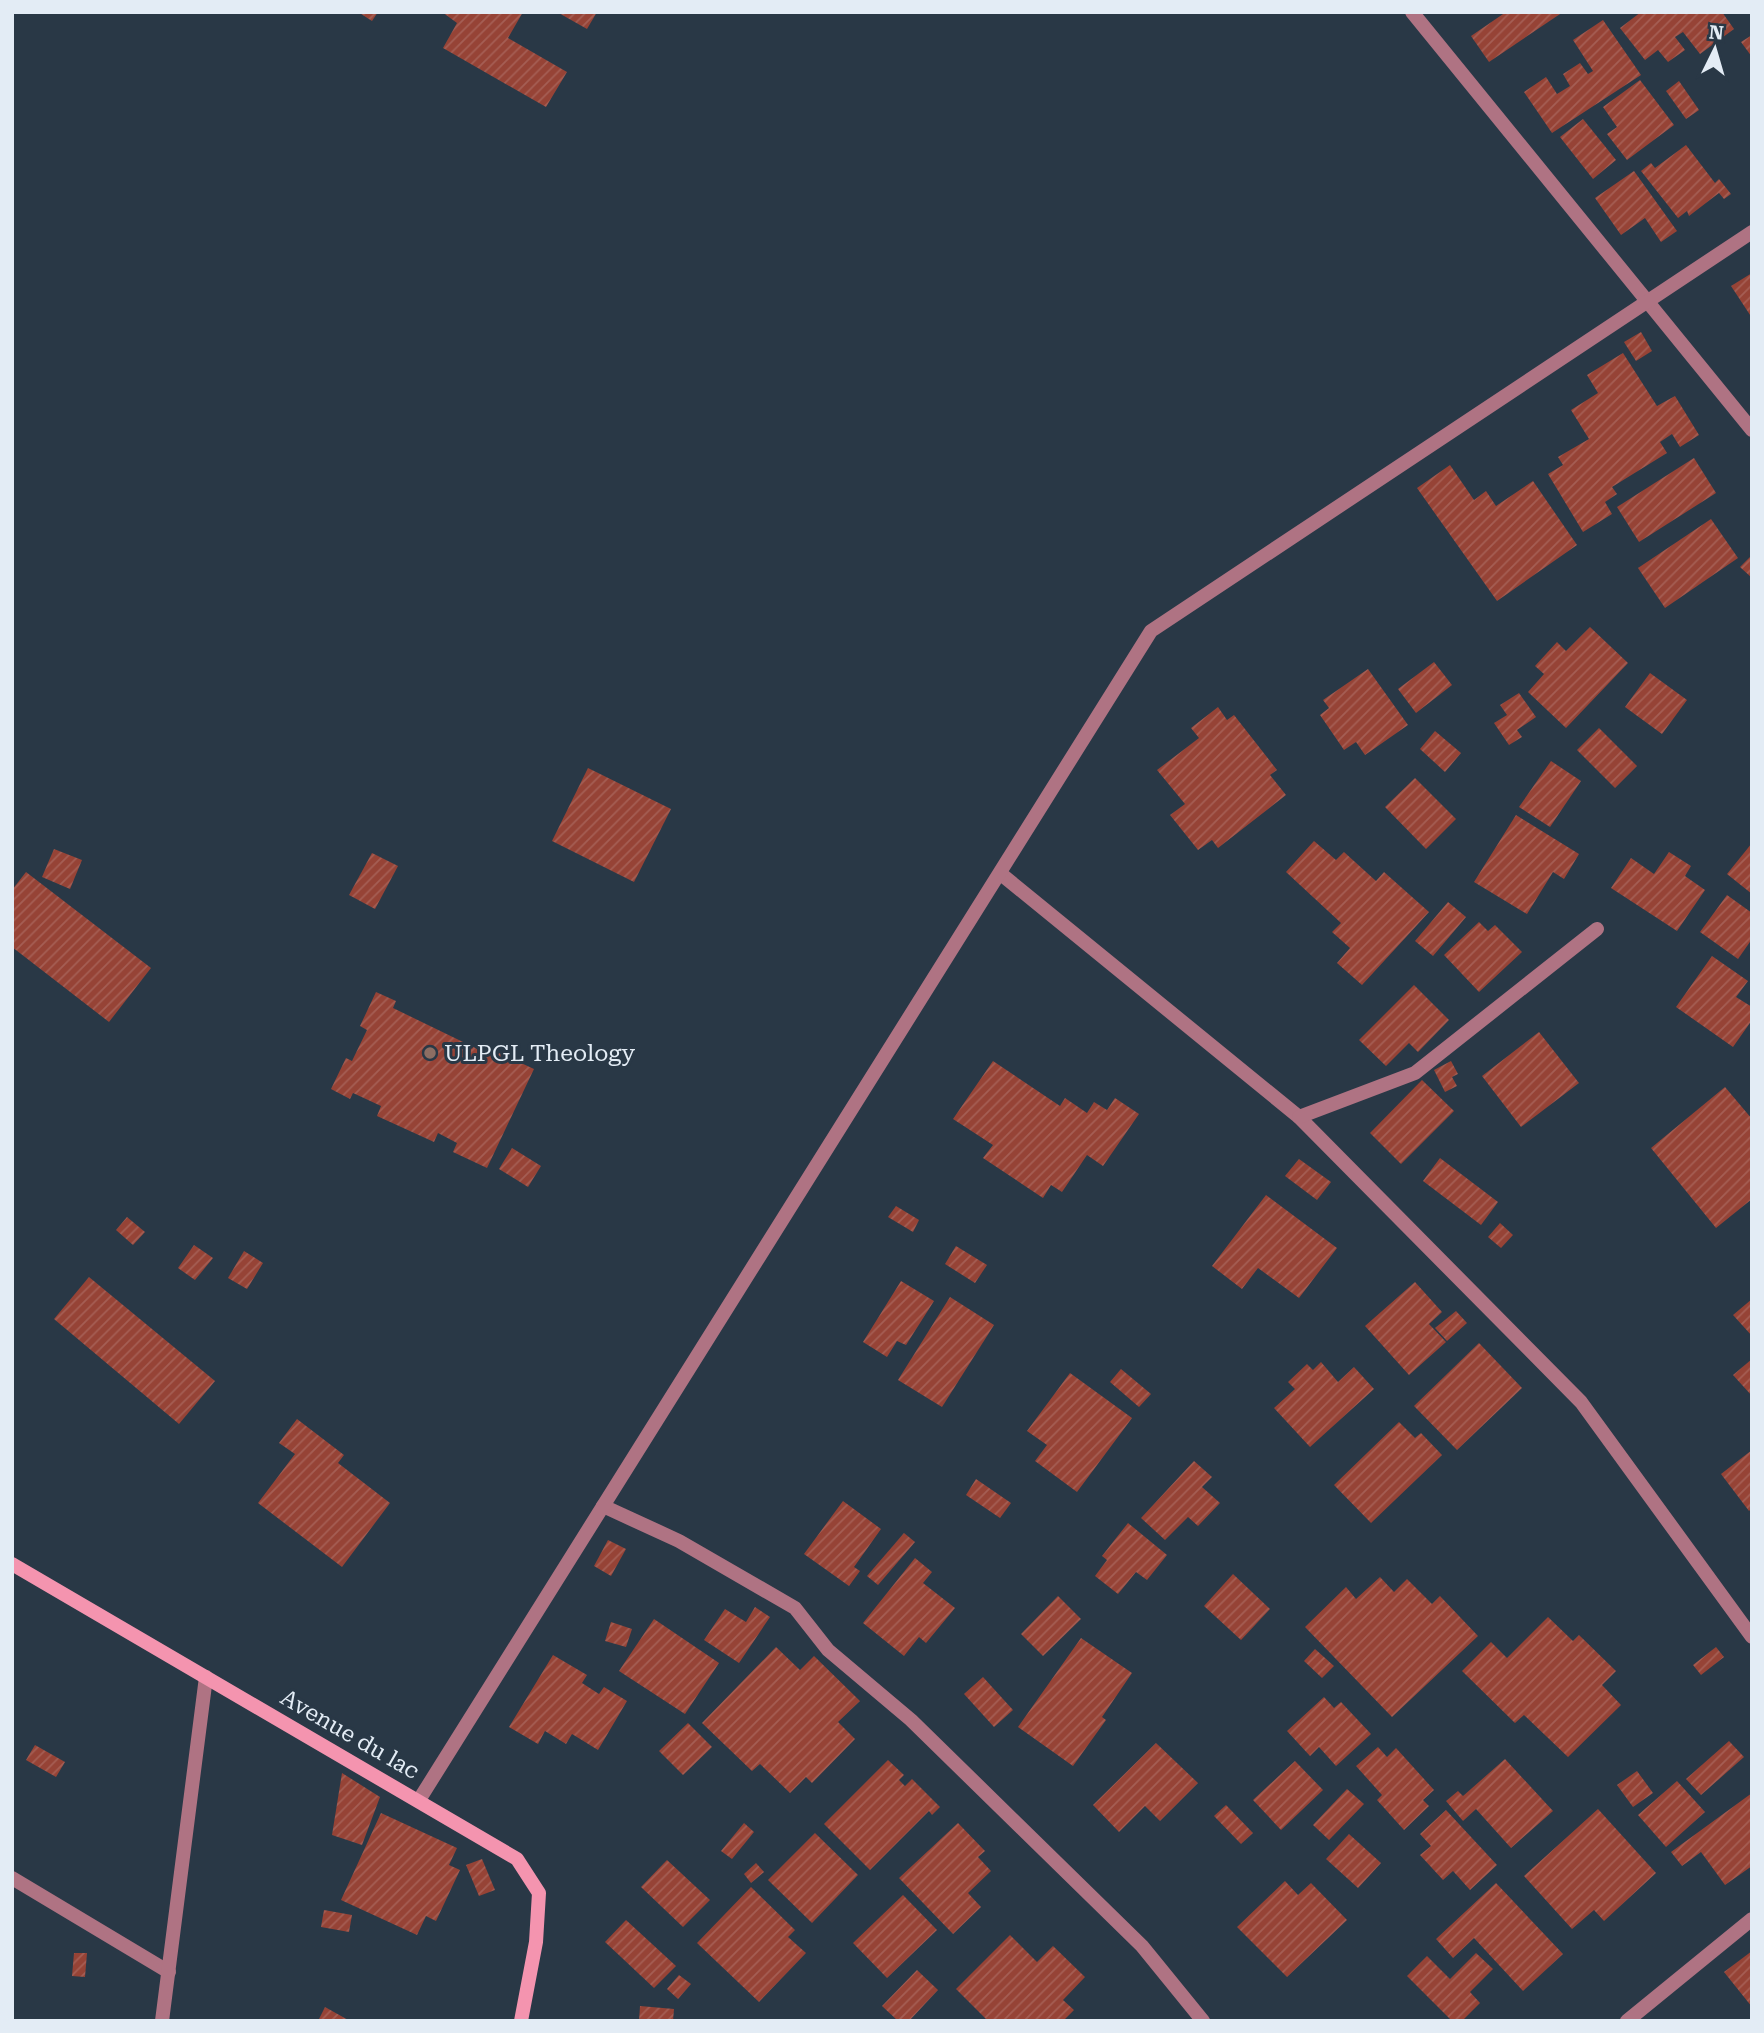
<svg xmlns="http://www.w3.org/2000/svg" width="1764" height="2033" font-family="'Roboto Serif',serif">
  <defs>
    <pattern id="building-hatch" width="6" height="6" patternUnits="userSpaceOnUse" patternTransform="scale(1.75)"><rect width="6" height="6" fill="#964336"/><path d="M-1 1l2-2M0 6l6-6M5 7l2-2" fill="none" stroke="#a55e54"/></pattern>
  </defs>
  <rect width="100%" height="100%" fill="#293846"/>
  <g fill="url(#building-hatch)">
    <polygon points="358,12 378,12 372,21"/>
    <polygon points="442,12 523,12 508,38 567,72 546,107 443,48 457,23"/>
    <polygon points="557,12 597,12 587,29"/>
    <polygon points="1506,12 1563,12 1489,62 1471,36"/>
    <polygon points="1641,12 1722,12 1734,29 1700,54 1683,32 1675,37 1685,50 1668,62 1658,50 1645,60 1620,28"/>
    <polygon points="1603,20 1641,75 1552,133 1524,92 1546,77 1557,94 1570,86 1563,74 1580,63 1588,74 1593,71 1573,40"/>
    <polygon points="1752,35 1752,57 1741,42"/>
    <polygon points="1640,80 1674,125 1627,160 1607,134 1617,127 1603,107"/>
    <polygon points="1679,81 1699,110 1686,119 1666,91"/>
    <polygon points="1583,119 1616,160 1593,179 1560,137"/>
    <polygon points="1686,145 1715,183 1719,179 1731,194 1724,199 1719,193 1689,216 1687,211 1678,218 1641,171 1651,163 1655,168"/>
    <polygon points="1634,171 1677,231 1661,242 1645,218 1621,235 1595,198"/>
    <polygon points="1752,273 1752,318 1731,286"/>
    <polygon points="1641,332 1652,351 1636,361 1624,342"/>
    <polygon points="1623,353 1657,406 1675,396 1699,435 1680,447 1672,434 1660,442 1667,453 1612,487 1617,494 1605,502 1612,514 1583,532 1548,474 1563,465 1558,457 1589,439 1571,410 1598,393 1587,375"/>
    <polygon points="1694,458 1716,493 1639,542 1617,507"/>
    <polygon points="1450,465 1474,500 1486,491 1496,506 1533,481 1577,545 1497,601 1417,488"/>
    <polygon points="1711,519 1738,558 1665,608 1638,568"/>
    <polygon points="1752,555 1752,578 1740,567"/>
    <polygon points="1590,627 1628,663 1566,728 1528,692 1544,674 1535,666 1557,642 1566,651"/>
    <polygon points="1434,662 1452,685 1416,713 1398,689"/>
    <polygon points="1368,669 1408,725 1365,755 1356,742 1344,750 1320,715 1329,708 1323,700"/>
    <polygon points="1650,673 1687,700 1662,734 1625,707"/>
    <polygon points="1519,693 1536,717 1517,730 1522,737 1509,745 1494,723 1507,715 1500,705"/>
    <polygon points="1218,707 1227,720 1234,715 1277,770 1270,775 1286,795 1218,848 1212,840 1198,850 1170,815 1185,804 1157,770 1199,738 1191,728"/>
    <polygon points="1599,728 1637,766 1615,788 1577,750"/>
    <polygon points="1435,731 1461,753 1445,772 1420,749"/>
    <polygon points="1551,761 1581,781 1550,827 1519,807"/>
    <polygon points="588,768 671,809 634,882 552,841"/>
    <polygon points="1415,778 1456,819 1426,849 1385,807"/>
    <polygon points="1516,815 1579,854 1564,879 1553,872 1527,914 1474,882"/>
    <polygon points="1314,841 1336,860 1344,852 1376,881 1384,872 1429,912 1362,985 1337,963 1350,948 1332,932 1341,923 1286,872"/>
    <polygon points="1752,843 1752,894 1727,874"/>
    <polygon points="54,849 82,860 70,889 42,877"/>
    <polygon points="1669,852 1691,866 1685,876 1705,890 1677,931 1611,888 1631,858 1654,874"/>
    <polygon points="372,853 398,866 375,909 349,895"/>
    <polygon points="26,872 151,968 109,1022 12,947 12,890"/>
    <polygon points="1727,895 1752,913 1752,939 1738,959 1700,932"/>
    <polygon points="1448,902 1466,917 1433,956 1415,941"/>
    <polygon points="1479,922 1488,931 1495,925 1522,952 1479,992 1444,955"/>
    <polygon points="1712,956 1748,981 1736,997 1752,1007 1752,1020 1733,1047 1676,1007"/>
    <polygon points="1414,985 1449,1020 1418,1052 1409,1043 1386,1066 1359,1040"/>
    <polygon points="376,992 396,1001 393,1008 496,1058 499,1053 534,1069 487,1168 453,1152 457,1143 438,1133 434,1142 377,1116 381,1106 353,1093 350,1099 331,1089 346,1058 352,1061 367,1030 360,1026"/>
    <polygon points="1539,1032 1579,1083 1521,1127 1482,1076"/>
    <polygon points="993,1061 1060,1106 1065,1098 1087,1113 1094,1102 1107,1110 1115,1098 1139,1114 1103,1166 1087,1155 1062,1192 1051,1185 1043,1198 983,1158 993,1145 953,1119"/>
    <polygon points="1451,1061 1458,1074 1452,1077 1457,1086 1445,1092 1434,1070"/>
    <polygon points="1422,1080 1454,1111 1401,1164 1370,1133"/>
    <polygon points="1725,1087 1752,1119 1752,1199 1716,1228 1651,1148"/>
    <polygon points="512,1148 541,1166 528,1187 499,1169"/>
    <polygon points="1440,1158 1498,1202 1481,1225 1423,1181"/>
    <polygon points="1299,1159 1331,1182 1317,1200 1285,1176"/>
    <polygon points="1266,1195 1337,1248 1299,1298 1258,1268 1242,1289 1212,1266"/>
    <polygon points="896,1206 919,1220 913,1232 888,1217"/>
    <polygon points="127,1217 145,1232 133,1245 116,1230"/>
    <polygon points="1500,1223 1513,1235 1501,1248 1488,1237"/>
    <polygon points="194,1245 213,1258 195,1280 178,1268"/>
    <polygon points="956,1246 987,1265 975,1283 945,1264"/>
    <polygon points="244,1251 263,1263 247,1289 228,1278"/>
    <polygon points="89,1277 215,1381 179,1424 54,1319"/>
    <polygon points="901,1281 934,1301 906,1345 897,1341 887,1357 863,1342"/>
    <polygon points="1415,1282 1442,1312 1429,1324 1446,1342 1409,1375 1365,1326"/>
    <polygon points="950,1297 994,1325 942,1407 898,1380"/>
    <polygon points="1752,1299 1752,1336 1733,1315"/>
    <polygon points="1456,1311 1467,1323 1447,1341 1435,1328"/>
    <polygon points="1479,1343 1522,1388 1457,1450 1414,1406"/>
    <polygon points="1752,1359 1752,1396 1733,1375"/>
    <polygon points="1321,1362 1338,1382 1354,1367 1374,1389 1310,1447 1274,1408 1295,1389 1288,1382 1307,1364 1313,1370"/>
    <polygon points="1121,1369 1151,1394 1139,1407 1110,1382"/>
    <polygon points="1070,1373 1132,1418 1077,1492 1035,1461 1047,1445 1027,1431"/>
    <polygon points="297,1419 344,1455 338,1463 390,1503 342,1567 258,1503 295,1454 279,1443"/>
    <polygon points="1399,1422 1415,1438 1421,1433 1442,1455 1371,1523 1334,1485"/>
    <polygon points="1752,1450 1752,1508 1749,1511 1721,1474"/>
    <polygon points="1194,1461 1212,1477 1202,1487 1220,1503 1198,1526 1188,1517 1165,1540 1141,1518"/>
    <polygon points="976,1479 1011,1503 1000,1518 966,1495"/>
    <polygon points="843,1501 881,1529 854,1567 860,1571 849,1586 804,1554"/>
    <polygon points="1128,1523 1167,1555 1147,1580 1136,1572 1118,1594 1095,1576 1107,1560 1102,1556"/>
    <polygon points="904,1533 915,1542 878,1585 867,1576"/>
    <polygon points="608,1540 626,1549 611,1576 594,1566"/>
    <polygon points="915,1558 932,1572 923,1583 955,1608 926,1643 919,1637 904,1656 863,1623"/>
    <polygon points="1233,1574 1270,1609 1241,1640 1204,1606"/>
    <polygon points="1380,1577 1394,1592 1407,1579 1432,1604 1440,1596 1478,1636 1392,1717 1305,1627 1346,1587 1356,1599"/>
    <polygon points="1058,1596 1081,1619 1043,1656 1021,1634"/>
    <polygon points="755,1607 770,1617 739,1663 704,1640 725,1609 746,1622"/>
    <polygon points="1548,1617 1573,1641 1579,1635 1616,1671 1602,1685 1621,1705 1568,1757 1524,1715 1515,1723 1462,1671 1491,1642 1507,1658"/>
    <polygon points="654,1619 719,1663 685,1714 619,1671"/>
    <polygon points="611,1622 632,1629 626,1647 605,1641"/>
    <polygon points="1081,1638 1132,1673 1102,1717 1106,1720 1073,1766 1018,1727"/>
    <polygon points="776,1647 800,1670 814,1656 860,1701 838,1722 855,1739 812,1783 806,1777 790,1793 760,1764 752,1771 702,1723"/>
    <polygon points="1716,1647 1724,1657 1701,1675 1693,1665"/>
    <polygon points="1315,1649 1334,1666 1322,1678 1304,1661"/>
    <polygon points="553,1655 587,1675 582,1683 599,1694 604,1687 627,1701 598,1750 572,1734 566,1744 545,1731 538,1744 509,1727"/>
    <polygon points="983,1677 1013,1710 994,1727 964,1694"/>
    <polygon points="1324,1697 1334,1708 1341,1702 1371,1734 1336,1766 1319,1747 1310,1756 1287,1731"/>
    <polygon points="688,1723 712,1747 683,1775 659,1751"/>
    <polygon points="1729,1741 1744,1757 1701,1795 1686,1779"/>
    <polygon points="1156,1743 1198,1783 1160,1821 1145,1806 1119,1832 1093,1805"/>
    <polygon points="35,1745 65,1762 56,1777 26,1760"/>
    <polygon points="1378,1747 1387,1757 1396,1748 1434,1790 1423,1800 1429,1806 1404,1830 1377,1800 1382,1795 1356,1766"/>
    <polygon points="1505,1759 1553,1811 1511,1848 1476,1809 1463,1821 1446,1801 1458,1791 1463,1796"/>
    <polygon points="888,1760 904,1775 899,1780 905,1786 912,1779 940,1807 932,1815 929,1811 870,1870 824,1824"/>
    <polygon points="1295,1761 1323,1790 1281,1830 1253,1800"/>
    <polygon points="1637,1771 1653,1793 1633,1807 1617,1785"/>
    <polygon points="342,1773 380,1797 362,1845 332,1835"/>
    <polygon points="1677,1781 1705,1812 1666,1847 1638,1815"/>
    <polygon points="1347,1789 1364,1804 1329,1840 1313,1825"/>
    <polygon points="1752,1793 1752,1866 1725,1885 1701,1852 1682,1866 1671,1852"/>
    <polygon points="1226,1805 1253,1833 1241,1844 1214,1816"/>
    <polygon points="1598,1809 1656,1873 1604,1921 1594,1910 1572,1929 1524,1876"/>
    <polygon points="1446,1810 1497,1865 1470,1890 1453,1871 1443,1880 1420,1855 1431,1846 1420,1834"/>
    <polygon points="381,1813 457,1848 449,1865 460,1870 436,1921 426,1916 417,1935 341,1900"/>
    <polygon points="744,1823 754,1832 732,1859 721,1851"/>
    <polygon points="958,1823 985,1851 978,1857 991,1871 968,1893 981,1907 953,1934 899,1878"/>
    <polygon points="815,1833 858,1875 812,1923 768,1880"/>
    <polygon points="1349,1834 1381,1863 1358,1888 1326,1859"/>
    <polygon points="482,1859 495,1890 479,1896 466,1865"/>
    <polygon points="667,1860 710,1900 683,1927 641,1887"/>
    <polygon points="756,1863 764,1872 751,1883 744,1874"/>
    <polygon points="1285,1881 1298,1895 1311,1883 1347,1920 1287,1977 1237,1927"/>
    <polygon points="1496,1883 1563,1954 1523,1991 1474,1938 1453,1958 1436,1939"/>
    <polygon points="751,1887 795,1930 788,1937 806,1953 759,2002 697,1943"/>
    <polygon points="903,1895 937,1930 887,1978 853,1943"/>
    <polygon points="324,1910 352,1915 349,1932 321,1927"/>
    <polygon points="626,1920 676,1966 654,1988 605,1942"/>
    <polygon points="1010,1935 1037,1962 1053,1946 1085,1977 1063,2000 1074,2010 1063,2021 988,2021 956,1989"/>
    <polygon points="1752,1951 1752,2007 1724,1972"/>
    <polygon points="74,1953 87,1953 85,1977 72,1976"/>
    <polygon points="1476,1953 1493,1969 1470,1992 1480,2003 1462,2021 1452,2021 1407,1976 1427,1956 1450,1979"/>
    <polygon points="917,1970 938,1990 909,2021 898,2021 882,2006"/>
    <polygon points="679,1975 691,1984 678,1999 667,1989"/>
    <polygon points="640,2006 674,2009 673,2021 639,2021"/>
    <polygon points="325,2007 350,2021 318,2021"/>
  </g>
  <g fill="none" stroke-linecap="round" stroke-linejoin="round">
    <g stroke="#af7383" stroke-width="14">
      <polyline points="1412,12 1752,430"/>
      <polyline points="1001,874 1299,1117 1581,1402 1752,1637"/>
      <polyline points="1299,1117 1415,1073 1597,929"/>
      <polyline points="603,1506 679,1541 795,1608 828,1650 911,1720 1142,1946 1203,2021"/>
      <polyline points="419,1800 1151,631 1752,232"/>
      <polyline points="12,1878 169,1972"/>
      <polyline points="162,2021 206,1677"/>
      <polyline points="1627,2021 1752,1919"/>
    </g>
    <polyline stroke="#f494af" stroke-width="14" points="12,1564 517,1859 539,1893 536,1942 521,2021"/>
  </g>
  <circle fill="#8d6e63" stroke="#293846" stroke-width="2.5" cx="430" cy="1053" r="7"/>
  <g text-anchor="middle" stroke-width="6" stroke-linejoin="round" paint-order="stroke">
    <g font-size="23" fill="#e3ecf5" stroke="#293846" text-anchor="start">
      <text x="444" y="1061">ULPGL Theology</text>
    </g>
    <g font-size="23" fill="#e3ecf5" stroke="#293846">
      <text transform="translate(350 1734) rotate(30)" y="8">Avenue du lac</text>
    </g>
  </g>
  <rect width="1764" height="2033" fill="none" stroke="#e3ecf5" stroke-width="28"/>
  <g transform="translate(1715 49) rotate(5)" stroke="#293846" stroke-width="5" paint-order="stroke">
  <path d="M0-5L12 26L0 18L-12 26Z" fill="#e3ecf5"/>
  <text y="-10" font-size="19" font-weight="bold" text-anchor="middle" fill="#e3ecf5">N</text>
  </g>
</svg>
